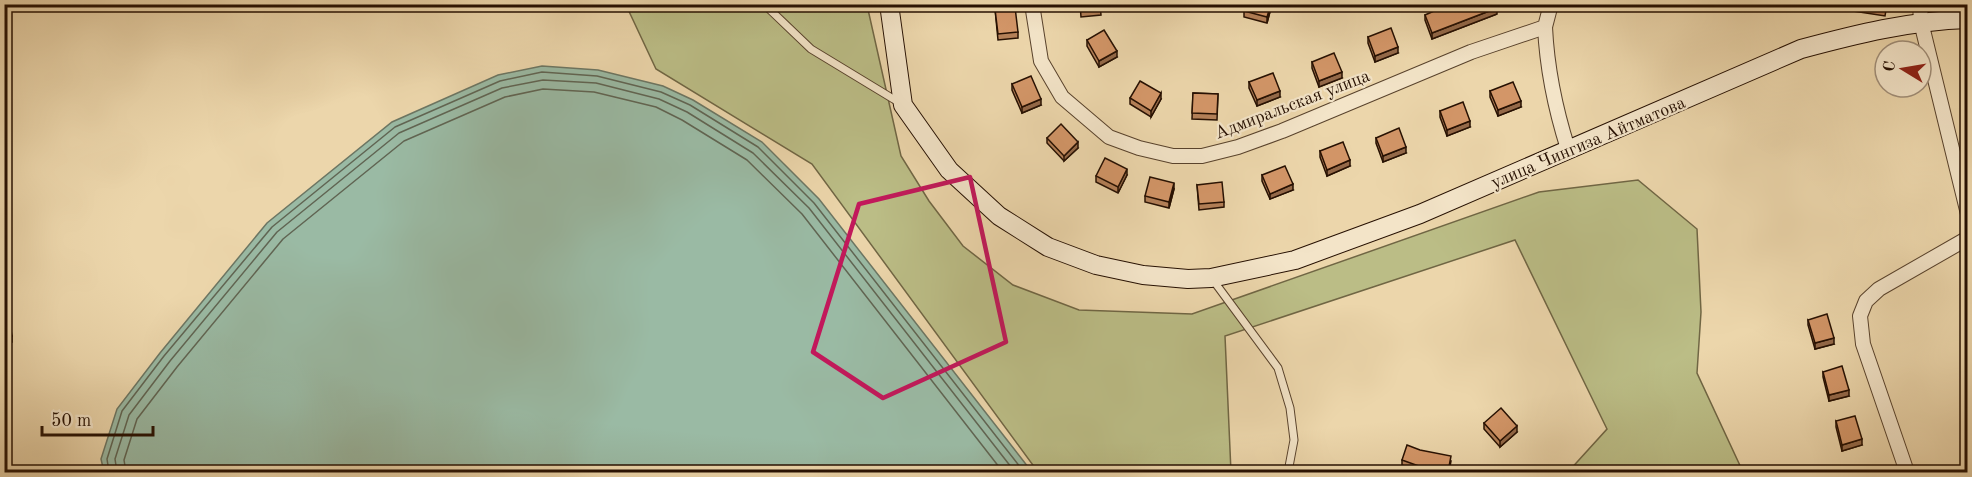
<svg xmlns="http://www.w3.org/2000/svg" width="1972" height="477" font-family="'Old Standard TT',serif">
  <rect width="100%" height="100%" fill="#ecd6ab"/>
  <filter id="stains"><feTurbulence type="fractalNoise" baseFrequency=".00333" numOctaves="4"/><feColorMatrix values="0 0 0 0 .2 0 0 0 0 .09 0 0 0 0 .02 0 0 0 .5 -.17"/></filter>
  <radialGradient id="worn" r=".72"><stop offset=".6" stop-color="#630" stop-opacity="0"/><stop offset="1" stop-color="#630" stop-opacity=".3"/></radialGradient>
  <polygon fill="#bbbd86" stroke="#706644" stroke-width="1.5" points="626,5 867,5 901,156 929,201 963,246 1013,285 1079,310 1192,314 1539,192 1638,180 1697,229 1701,312 1697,373 1743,472 1568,472 1607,429 1515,240 1225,336 1231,472 1038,472 812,164 656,69"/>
  <polygon fill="#9abaa4" stroke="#6c7663" stroke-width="1.5" points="542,66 598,70 663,86 693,100 762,142 819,199 1032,472 104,472 101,459 117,409 160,353 267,223 392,122 498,75"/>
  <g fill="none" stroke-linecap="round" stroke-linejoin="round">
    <g stroke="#606553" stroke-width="1.5">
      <polyline points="109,472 107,459 122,411 164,356 272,227 395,127 500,81 542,72 597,76 661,92 690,105 758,147 814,203 1024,472"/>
      <polyline points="117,472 115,459 129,415 170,361 277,232 399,133 502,88 543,80 596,83 659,99 687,112 753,153 809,208 1015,472"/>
      <polyline points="126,472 124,460 137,419 177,367 283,239 404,141 505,97 543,89 594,92 656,107 682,120 747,160 802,214 1003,472"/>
    </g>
    <defs>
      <g id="lane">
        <polyline points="764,4 811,49 900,103"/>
        <polyline points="1213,280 1278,368 1290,408 1294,440 1288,472"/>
      </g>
      <g id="street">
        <polyline points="1032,4 1041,61 1062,97 1109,137 1139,148 1173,156 1202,156 1238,147 1282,131 1471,52 1545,27 1551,4"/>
        <polyline points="1920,4 1921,22 1968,214"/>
        <path d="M1545,27c2,42 10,81 23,122"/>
        <polyline points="1907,472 1863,344 1860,316 1866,301 1879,289 1968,238"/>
      </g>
      <path id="secondary" d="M889,4l14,101 46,65 50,46 49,31 48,18 47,10 45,4 23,-1 84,-18 125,-46 381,-165c56,-15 108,-28 167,-30"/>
    </defs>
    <use href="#lane" stroke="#58422c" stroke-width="9"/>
    <use href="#street" stroke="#58422c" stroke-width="16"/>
    <use href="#secondary" stroke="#261002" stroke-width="20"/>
    <use href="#lane" stroke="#f3e4c8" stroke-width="7"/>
    <use href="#street" stroke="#f3e4c8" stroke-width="14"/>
    <use href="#secondary" stroke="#f3e4c8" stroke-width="18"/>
  </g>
  <g fill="#b58159" stroke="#261002" stroke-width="1.5">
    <polygon points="1080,4 1100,4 1101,15 1081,17"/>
    <polygon points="1272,4 1267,23 1244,17 1244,11"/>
    <polygon points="1847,4 1887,4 1885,16 1847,10"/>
    <polygon points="995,9 1018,32 1018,38 998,40"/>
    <polygon points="1497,14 1432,39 1425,20 1425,15"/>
    <polygon points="1368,37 1398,53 1375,62 1368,43"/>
    <polygon points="1087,40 1117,57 1099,67 1087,46"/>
    <polygon points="1312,62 1342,78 1319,87 1312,68"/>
    <polygon points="1249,82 1280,97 1257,106 1249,88"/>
    <polygon points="1012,84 1041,105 1022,113 1012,90"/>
    <polygon points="1490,91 1521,107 1498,116 1490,97"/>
    <polygon points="1193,93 1218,94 1217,120 1192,119"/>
    <polygon points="1130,98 1161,99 1151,117 1130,104"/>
    <polygon points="1440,111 1470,127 1447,136 1440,117"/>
    <polygon points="1047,138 1078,148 1064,161 1047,143"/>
    <polygon points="1376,138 1406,153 1383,162 1376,143"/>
    <polygon points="1320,151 1350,166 1327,176 1320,157"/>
    <polygon points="1127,175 1118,193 1096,182 1096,176"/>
    <polygon points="1262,175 1293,190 1270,199 1262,181"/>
    <polygon points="1197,185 1224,202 1224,207 1199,210"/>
    <polygon points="1174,189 1169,208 1145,202 1145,196"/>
    <polygon points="4,319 12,336 12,342 4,343"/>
    <polygon points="1808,320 1834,344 1815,349 1808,325"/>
    <polygon points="1823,372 1849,396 1829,401 1823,377"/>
    <polygon points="1836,421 1862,445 1842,451 1836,427"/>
    <polygon points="1484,423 1517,432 1500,447 1484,429"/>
    <polygon points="1402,460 1451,461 1449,472 1421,472 1402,465"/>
  </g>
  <g fill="#946949" stroke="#261002" stroke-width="1.5">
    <polygon points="1271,4 1272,4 1267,23 1267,17"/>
    <polygon points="1497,8 1497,14 1432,39 1432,33"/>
    <polygon points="1398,47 1398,53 1375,62 1375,56"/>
    <polygon points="1117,51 1117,57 1099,67 1099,61"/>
    <polygon points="1342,72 1342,78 1319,87 1319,81"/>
    <polygon points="1280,91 1280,97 1257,106 1257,100"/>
    <polygon points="1161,93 1161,99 1151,117 1151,111"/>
    <polygon points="1041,99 1041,105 1022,113 1022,107"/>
    <polygon points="1521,101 1521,107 1498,116 1498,110"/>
    <polygon points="1470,121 1470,127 1447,136 1447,130"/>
    <polygon points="1078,142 1078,148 1064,161 1064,156"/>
    <polygon points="1406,147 1406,153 1383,162 1383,156"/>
    <polygon points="1350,160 1350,166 1327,176 1327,170"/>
    <polygon points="1127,169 1127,175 1118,193 1118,187"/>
    <polygon points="1174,183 1174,189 1169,208 1169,202"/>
    <polygon points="1293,184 1293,190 1270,199 1270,194"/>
    <polygon points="1834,338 1834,344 1815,349 1815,343"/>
    <polygon points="1849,390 1849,396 1829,401 1829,395"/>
    <polygon points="1517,426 1517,432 1500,447 1500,441"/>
    <polygon points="1862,439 1862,445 1842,451 1842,445"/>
  </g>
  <g fill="#d39668" stroke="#261002" stroke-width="1.5">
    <polygon points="1080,4 1100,4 1101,9 1081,11"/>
    <polygon points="1245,4 1271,4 1267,17 1244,11"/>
    <polygon points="1450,4 1495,4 1497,8 1432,33 1425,15"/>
    <polygon points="1866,4 1885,4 1885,8"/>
    <polygon points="1015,7 1018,32 998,34 995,9"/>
    <polygon points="1391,28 1398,47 1375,56 1368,37"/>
    <polygon points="1104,30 1117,51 1099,61 1087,40"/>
    <polygon points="1334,53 1342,72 1319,81 1312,62"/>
    <polygon points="1273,73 1280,91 1257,100 1249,82"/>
    <polygon points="1031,76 1041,99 1022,107 1012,84"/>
    <polygon points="1140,81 1161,93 1151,111 1130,98"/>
    <polygon points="1513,82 1521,101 1498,110 1490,91"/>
    <polygon points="1193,93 1218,94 1217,114 1192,113"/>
    <polygon points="1463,102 1470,121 1447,130 1440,111"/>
    <polygon points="1061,124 1078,142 1064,156 1047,138"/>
    <polygon points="1399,128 1406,147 1383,156 1376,138"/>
    <polygon points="1343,142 1350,160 1327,170 1320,151"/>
    <polygon points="1105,158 1127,169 1118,187 1096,176"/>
    <polygon points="1285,166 1293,184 1270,194 1262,175"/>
    <polygon points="1150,177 1174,183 1169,202 1145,196"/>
    <polygon points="1222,182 1224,202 1199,204 1197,185"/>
    <polygon points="1827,314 1834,338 1815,343 1808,320"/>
    <polygon points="9,318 12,336 4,337 4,319"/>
    <polygon points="1842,366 1849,390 1829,395 1823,372"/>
    <polygon points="1501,408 1517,426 1500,441 1484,423"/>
    <polygon points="1855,416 1862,439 1842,445 1836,421"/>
    <polygon points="1407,445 1420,450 1451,456 1448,472 1426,472 1427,469 1402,460"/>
  </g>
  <path fill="none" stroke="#c2185b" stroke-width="4.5" stroke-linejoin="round" d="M970,177l36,165 -123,56 -70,-46 46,-148z"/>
  <g text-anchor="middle" stroke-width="4.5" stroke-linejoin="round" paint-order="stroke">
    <g font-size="18" fill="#261002" stroke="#f3e4c8">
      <text transform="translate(1292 104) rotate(-21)" y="6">Адмиральская улица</text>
      <text transform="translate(1588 142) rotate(-23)" y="6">улица Чингиза Айтматова</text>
    </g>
  </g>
  <rect width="1972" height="477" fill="none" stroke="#ecd6ab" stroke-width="24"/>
  <rect x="6" y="6" width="1960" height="465" fill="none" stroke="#261002" stroke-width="3"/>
  <rect x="12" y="12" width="1948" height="453" fill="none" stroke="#261002" stroke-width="1.5"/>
  <g transform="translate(1903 69) rotate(281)"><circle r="28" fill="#f3e4c8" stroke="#a18f79" stroke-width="1.5"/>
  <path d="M0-4.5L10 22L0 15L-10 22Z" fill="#8f2418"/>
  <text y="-9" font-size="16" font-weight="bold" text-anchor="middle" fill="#261002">С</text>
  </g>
  <path d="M42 426v9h111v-9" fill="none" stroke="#261002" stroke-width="3"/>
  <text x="51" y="426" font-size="18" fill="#261002" stroke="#f3e4c8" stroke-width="4.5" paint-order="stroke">50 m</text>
  <rect width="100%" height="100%" filter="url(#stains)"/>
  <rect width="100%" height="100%" fill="url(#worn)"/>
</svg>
